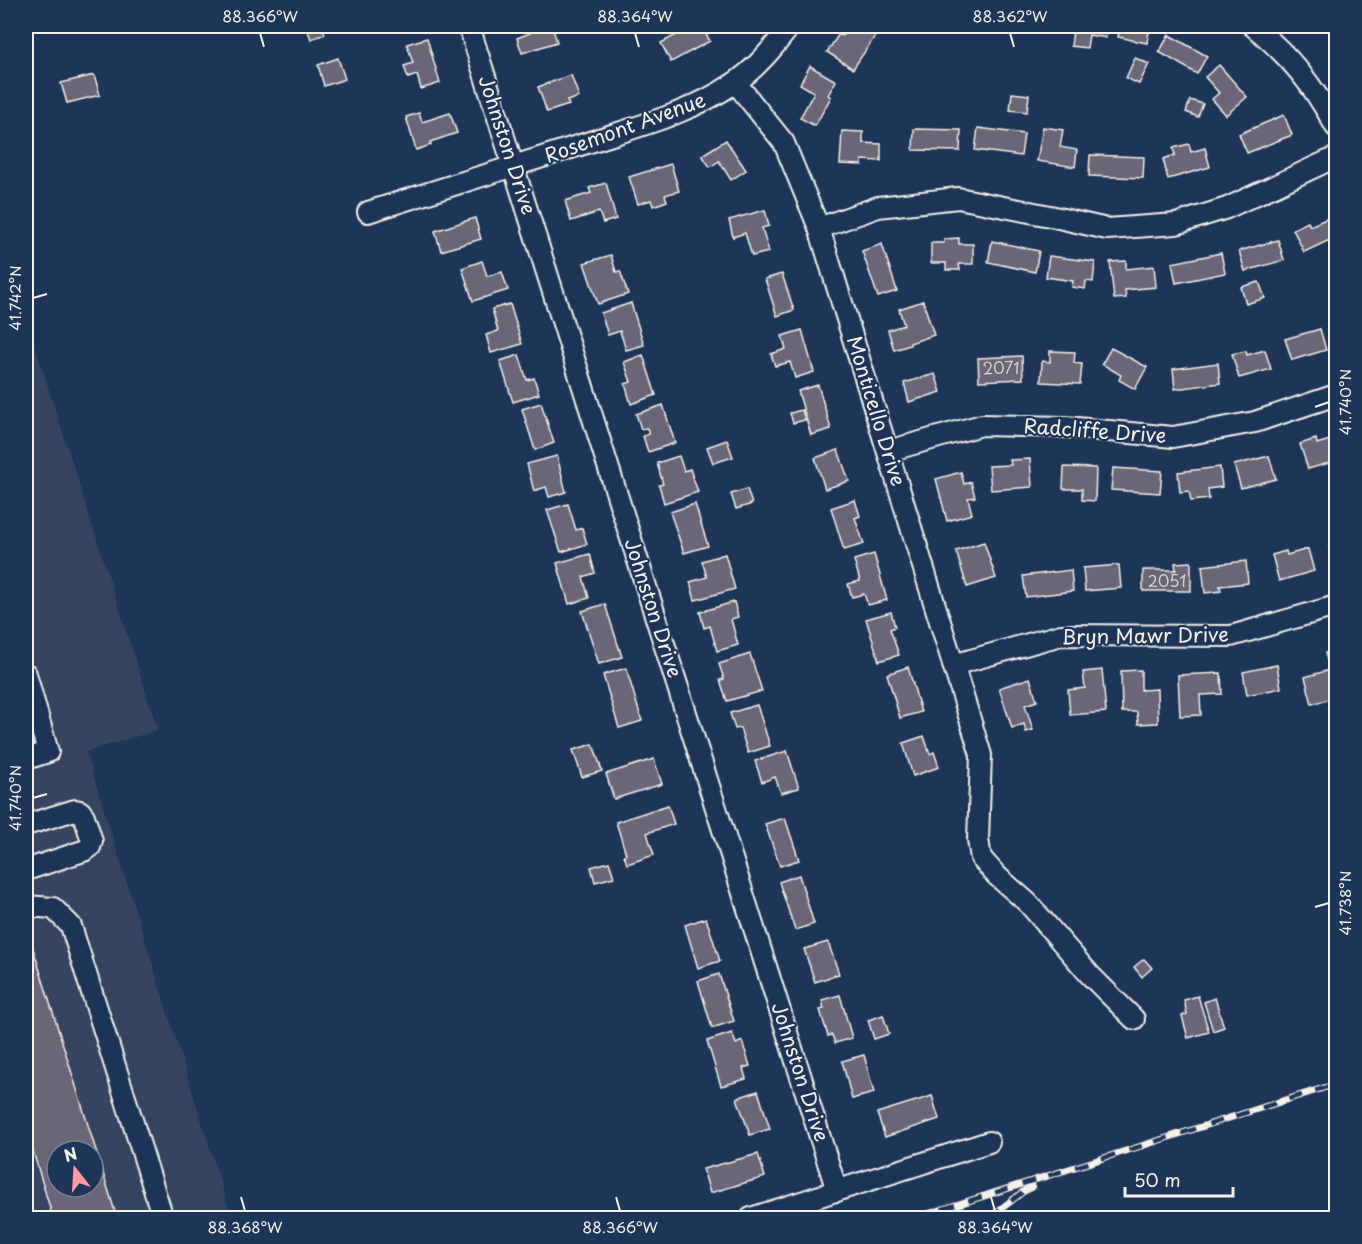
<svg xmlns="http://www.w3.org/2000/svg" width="1362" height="1244" font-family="'Playpen Sans',sans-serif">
  <rect width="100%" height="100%" fill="#1d3557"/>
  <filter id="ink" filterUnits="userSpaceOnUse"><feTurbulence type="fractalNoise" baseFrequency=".0167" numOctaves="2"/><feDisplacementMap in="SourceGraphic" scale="12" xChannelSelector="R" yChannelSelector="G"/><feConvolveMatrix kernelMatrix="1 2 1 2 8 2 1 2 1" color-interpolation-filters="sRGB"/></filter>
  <g filter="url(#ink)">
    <path fill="#344460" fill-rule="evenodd" d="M26,318l132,412 -72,22 146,466h-206zM57,1151h36v36h-36z"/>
    <g fill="#6a6676" stroke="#f4f1e8" stroke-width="1.5" fill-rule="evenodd">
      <polygon points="306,26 322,26 325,34 311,39"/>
      <polygon points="528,26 552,26 557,42 522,53 517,38 530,33"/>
      <polygon points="693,26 701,26 710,41 671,62 661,43"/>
      <polygon points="849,26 868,26 878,32 853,69 827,52 839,34 842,36"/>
      <polygon points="1060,26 1108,26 1106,38 1089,35 1087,48 1071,46 1073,31 1059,29"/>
      <polygon points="1120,26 1150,26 1147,43 1118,37"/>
      <polygon points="1169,35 1207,56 1197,74 1159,52"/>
      <polygon points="427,38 440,83 421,89 417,75 408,78 404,66 413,63 407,44"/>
      <polygon points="338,58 345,79 324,86 318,65"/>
      <polygon points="1135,58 1149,64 1139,84 1126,78"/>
      <polygon points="1219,65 1247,97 1226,115 1212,99 1219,93 1205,77"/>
      <polygon points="810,66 836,81 828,95 831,97 815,126 800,118 814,92 800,84"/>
      <polygon points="94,75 100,95 67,103 61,83"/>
      <polygon points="571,75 579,97 567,101 569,105 547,112 538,87"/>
      <polygon points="1012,93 1029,95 1027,112 1010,110"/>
      <polygon points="1190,100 1203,104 1198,117 1186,112"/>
      <polygon points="419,113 422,122 450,113 457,133 430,142 431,145 416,150 406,117"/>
      <polygon points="1284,115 1292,135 1247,153 1239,134"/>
      <polygon points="1043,127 1063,130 1060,147 1077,150 1075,167 1037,161"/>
      <polygon points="978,128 1024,134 1021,156 975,150"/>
      <polygon points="914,129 961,130 960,151 913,150"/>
      <polygon points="842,131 863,132 863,143 881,144 881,161 862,160 862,165 840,164"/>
      <polygon points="726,140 746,170 731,180 719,161 710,167 702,155"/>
      <polygon points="1189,144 1191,152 1205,148 1210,167 1168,179 1163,159 1175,155 1173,148"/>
      <polygon points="1090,155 1144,157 1143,178 1089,176"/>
      <polygon points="671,164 679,191 665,195 667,201 653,206 651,200 638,204 629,177"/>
      <polygon points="606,183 616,219 603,223 599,212 571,221 565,201 591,193 589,188"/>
      <polygon points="765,210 769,226 762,228 769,252 752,256 745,233 733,237 729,220"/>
      <polygon points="1335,215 1336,218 1336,237 1304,252 1293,229 1308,222 1310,226"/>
      <polygon points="475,218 481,239 441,251 435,231"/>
      <polygon points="959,238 959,244 973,244 973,264 959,264 960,270 946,270 946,263 931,263 931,243 944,243 944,239"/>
      <polygon points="1278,240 1284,260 1245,271 1239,251"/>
      <polygon points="992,241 1039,251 1035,272 988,262"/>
      <polygon points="882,244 897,291 878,297 862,251"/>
      <polygon points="1221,253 1225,273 1176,283 1172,263"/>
      <polygon points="611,255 616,272 620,271 628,294 598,304 584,263"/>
      <polygon points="1049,256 1095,262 1093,282 1086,281 1085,289 1072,287 1073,281 1046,277"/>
      <polygon points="482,261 487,276 502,272 508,290 473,301 462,268"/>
      <polygon points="1126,261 1126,269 1154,266 1156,287 1125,290 1126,298 1114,299 1110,262"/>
      <polygon points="782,274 794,310 777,316 765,279"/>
      <polygon points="1259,282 1265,298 1246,304 1241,287"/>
      <polygon points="923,301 934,335 910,343 910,345 894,350 888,330 904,325 899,309"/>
      <polygon points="631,303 644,345 626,350 620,331 608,335 601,313"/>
      <polygon points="510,304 522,344 491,353 486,335 498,331 492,309"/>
      <polygon points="1320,329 1326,350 1292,360 1285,339"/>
      <polygon points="802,330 814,372 795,378 790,362 775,366 771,354 786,349 782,336"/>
      <polygon points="1111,348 1147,367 1135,389 1119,380 1121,375 1102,364"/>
      <polygon points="1265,350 1271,369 1239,378 1232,354 1246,351 1247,355"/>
      <polygon points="1050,351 1075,352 1074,363 1082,364 1080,384 1041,382 1042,361 1050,362"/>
      <polygon points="519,355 527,380 534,378 539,394 513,402 500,361"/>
      <polygon points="643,355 656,395 631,404 625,384 631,382 624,362"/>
      <polygon points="1022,356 1023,379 979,381 978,358"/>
      <polygon points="1218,363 1220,383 1175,389 1173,369"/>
      <polygon points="935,374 941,392 909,402 904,383"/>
      <polygon points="818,385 831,429 811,435 798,391"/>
      <polygon points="541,403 554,443 535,450 522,409"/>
      <polygon points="663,405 675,443 648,452 643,436 649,434 647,428 641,429 636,414"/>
      <polygon points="802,410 805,420 793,423 790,413"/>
      <polygon points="1336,438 1336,461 1308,469 1300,444 1316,439 1317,444"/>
      <polygon points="727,440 733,457 713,463 707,447"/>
      <polygon points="838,450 849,481 825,489 815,458"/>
      <polygon points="557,456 566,492 549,497 546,487 534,491 527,464"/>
      <polygon points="679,456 684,471 690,469 698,492 664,503 659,485 663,484 657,463"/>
      <polygon points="1269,456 1276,479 1241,488 1234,465"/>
      <polygon points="1030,459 1032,487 991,490 989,466 1011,465 1010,460"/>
      <polygon points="1064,467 1096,468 1095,501 1082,500 1082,489 1063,489"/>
      <polygon points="1220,467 1222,487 1208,489 1209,499 1191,501 1189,491 1180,492 1178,472"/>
      <polygon points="1113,468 1162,471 1160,493 1111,490"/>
      <polygon points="961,472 964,484 971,482 975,497 968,498 972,514 947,521 936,479"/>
      <polygon points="747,489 752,504 736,509 731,494"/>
      <polygon points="855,500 860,516 855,518 864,544 844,550 831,508"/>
      <polygon points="568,504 576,530 582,528 587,544 561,552 547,510"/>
      <polygon points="695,504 708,546 684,553 670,512"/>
      <polygon points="984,542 996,578 967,587 956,551"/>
      <polygon points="1336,544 1336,566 1335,567 1329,547"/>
      <polygon points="1308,549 1314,571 1279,581 1272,555 1286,551 1287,555"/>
      <polygon points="590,554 595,573 583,577 589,598 569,604 557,563"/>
      <polygon points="725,554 735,589 695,600 690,582 707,577 702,561"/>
      <polygon points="874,554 887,600 868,605 864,594 852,597 848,584 860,581 854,560"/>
      <polygon points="1246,561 1248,583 1220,586 1221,591 1205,593 1202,566"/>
      <polygon points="1191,562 1191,591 1143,591 1143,570 1176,570 1175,563"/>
      <polygon points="1119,565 1121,588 1085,591 1083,568"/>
      <polygon points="1071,570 1073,591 1026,597 1023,576"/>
      <polygon points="734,602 738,617 731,619 738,645 717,651 710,626 704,628 700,612"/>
      <polygon points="605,604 622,657 599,664 582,611"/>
      <polygon points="891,612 895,627 890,629 899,655 879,661 866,619"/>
      <polygon points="1336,650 1336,665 1329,667 1325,653"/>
      <polygon points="750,654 762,691 727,701 720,680 724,679 719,664"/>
      <polygon points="1277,665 1281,688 1247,695 1243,672"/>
      <polygon points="908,667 921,712 900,718 887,674"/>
      <polygon points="626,668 642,721 619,728 603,675"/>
      <polygon points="1333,669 1336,680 1336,697 1312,704 1305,677"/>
      <polygon points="1102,670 1106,712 1070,715 1068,690 1085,688 1083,672"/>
      <polygon points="1141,670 1141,690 1157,689 1158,723 1138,724 1137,712 1122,712 1121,671"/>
      <polygon points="1221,673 1222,694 1200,695 1201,715 1180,716 1178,675"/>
      <polygon points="1030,678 1037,701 1025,705 1033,730 1026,732 1024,724 1012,728 999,688"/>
      <polygon points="757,705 770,746 748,753 740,728 735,729 730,713"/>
      <polygon points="924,736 930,754 934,752 939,767 913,776 903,743"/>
      <polygon points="593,744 602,771 582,777 573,750"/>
      <polygon points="787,751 799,788 781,793 775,777 762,782 755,761"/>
      <polygon points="654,759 662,784 614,799 606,774"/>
      <polygon points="668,805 674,824 647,833 654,855 627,864 624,855 626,854 616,822"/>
      <polygon points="785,818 799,860 780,866 765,824"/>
      <polygon points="609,862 614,877 595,882 591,867"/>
      <polygon points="799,875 814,924 795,930 779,882"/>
      <polygon points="706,918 720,961 698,968 685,925"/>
      <path d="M26,926l91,292h-64l-27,-90zM57,1151h36v36h-36z"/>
      <polygon points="828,942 839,974 815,982 804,949"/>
      <polygon points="1144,959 1152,968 1142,977 1134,967"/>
      <polygon points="719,974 734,1021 712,1028 698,981"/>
      <polygon points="840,995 852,1038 835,1043 832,1035 828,1036 820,1010 824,1009 822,1000"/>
      <polygon points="1198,996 1209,1032 1188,1038 1182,1016 1187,1014 1184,1000"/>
      <polygon points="1215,998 1224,1027 1213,1031 1204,1002"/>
      <polygon points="883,1015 889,1034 874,1039 868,1020"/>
      <polygon points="732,1033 736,1044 742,1041 750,1066 743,1068 746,1079 721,1086 707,1041"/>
      <polygon points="864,1055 874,1093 852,1099 842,1061"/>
      <polygon points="758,1091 770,1129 750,1135 737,1098"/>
      <polygon points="932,1096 939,1119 885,1137 877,1113"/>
      <polygon points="758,1154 765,1177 710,1193 703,1169"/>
    </g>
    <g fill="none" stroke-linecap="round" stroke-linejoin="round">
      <defs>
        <g id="minor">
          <polyline points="469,26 837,1191"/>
          <path d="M1253,26c37,30 60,59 83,101"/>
          <polyline points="736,83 784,143 819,228 981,755 978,840 981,858 997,876 1028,903 1090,975 1134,1019"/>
          <path d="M368,212c74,-23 148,-46 222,-70 49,-16 100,-29 143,-58 23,-15 41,-37 57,-58"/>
          <polyline points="819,228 878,207 958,198 1050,216 1107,229 1176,224 1227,208 1336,157"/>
          <polyline points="888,451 982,425 1066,427 1173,437 1255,422 1336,395"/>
          <polyline points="953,665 1061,635 1231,636 1336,606"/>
          <polyline points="26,674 48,752 26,759"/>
          <polyline points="26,825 75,810 80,811 84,816 92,841 90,847 86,850 26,870"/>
          <polyline points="26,906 53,908 71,926 163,1218"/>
          <polyline points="751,1218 989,1142"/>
        </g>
      </defs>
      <use href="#minor" stroke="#f4f1e8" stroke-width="24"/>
      <use href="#minor" stroke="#1d3557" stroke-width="20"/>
      <defs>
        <g id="rail">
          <polyline points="915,1218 1336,1084"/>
          <polyline points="989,1218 1024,1191 1032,1187"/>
        </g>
      </defs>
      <use href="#rail" stroke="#f4f1e8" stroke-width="7"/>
      <use href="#rail" stroke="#1d3557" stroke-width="4.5" stroke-dasharray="14" stroke-linecap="butt"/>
    </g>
  </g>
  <path fill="none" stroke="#f4f1e8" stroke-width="2" d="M260,33l4,14M635,33l4,14M1010,33l4,14M33,298l14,-4M1315,407l14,-5M33,798l14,-4M1315,907l14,-4M241,1197l4,14M616,1197l4,14M991,1197l4,14"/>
  <g text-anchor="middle" stroke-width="4.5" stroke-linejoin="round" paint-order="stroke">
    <g font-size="16" fill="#d2cecc">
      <text x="1001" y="374">2071</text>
      <text x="1167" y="587">2051</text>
    </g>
    <g font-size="20" fill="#f4f1e8" stroke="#1d3557">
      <text transform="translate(625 128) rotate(-20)" y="7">Rosemont Avenue</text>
      <text transform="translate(507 145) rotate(72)" y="7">Johnston Drive</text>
      <text transform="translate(876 411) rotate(73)" y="7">Monticello Drive</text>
      <text transform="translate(1095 431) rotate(4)" y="7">Radcliffe Drive</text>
      <text transform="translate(653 608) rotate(72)" y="7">Johnston Drive</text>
      <text transform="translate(1145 636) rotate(-1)" y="7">Bryn Mawr Drive</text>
      <text transform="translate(800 1072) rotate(72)" y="7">Johnston Drive</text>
    </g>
  </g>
  <rect width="1362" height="1244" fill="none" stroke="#1d3557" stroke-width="66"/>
  <g transform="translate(75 1169) rotate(343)"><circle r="28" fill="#1d3557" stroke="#738091" stroke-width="1.5"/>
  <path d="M0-4.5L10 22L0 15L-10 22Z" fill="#ff9aa2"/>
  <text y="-9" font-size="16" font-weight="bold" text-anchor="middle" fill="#f4f1e8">N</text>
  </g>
  <path d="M1125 1187v9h108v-9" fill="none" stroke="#f4f1e8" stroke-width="3"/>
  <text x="1134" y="1187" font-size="18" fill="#f4f1e8" stroke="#1d3557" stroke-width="4.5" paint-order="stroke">50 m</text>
  <rect x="33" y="33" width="1296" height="1178" fill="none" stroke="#f4f1e8" stroke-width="2"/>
  <g font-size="15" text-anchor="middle" fill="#f4f1e8">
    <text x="260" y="22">88.366°W</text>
    <text x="635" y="22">88.364°W</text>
    <text x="1010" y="22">88.362°W</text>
    <text transform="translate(16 298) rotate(-90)" y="5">41.742°N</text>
    <text transform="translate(1346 402) rotate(-90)" y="5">41.740°N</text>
    <text transform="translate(16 798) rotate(-90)" y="5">41.740°N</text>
    <text transform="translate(1346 903) rotate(-90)" y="5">41.738°N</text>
    <text x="245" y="1233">88.368°W</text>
    <text x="620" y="1233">88.366°W</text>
    <text x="995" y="1233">88.364°W</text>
  </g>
</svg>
